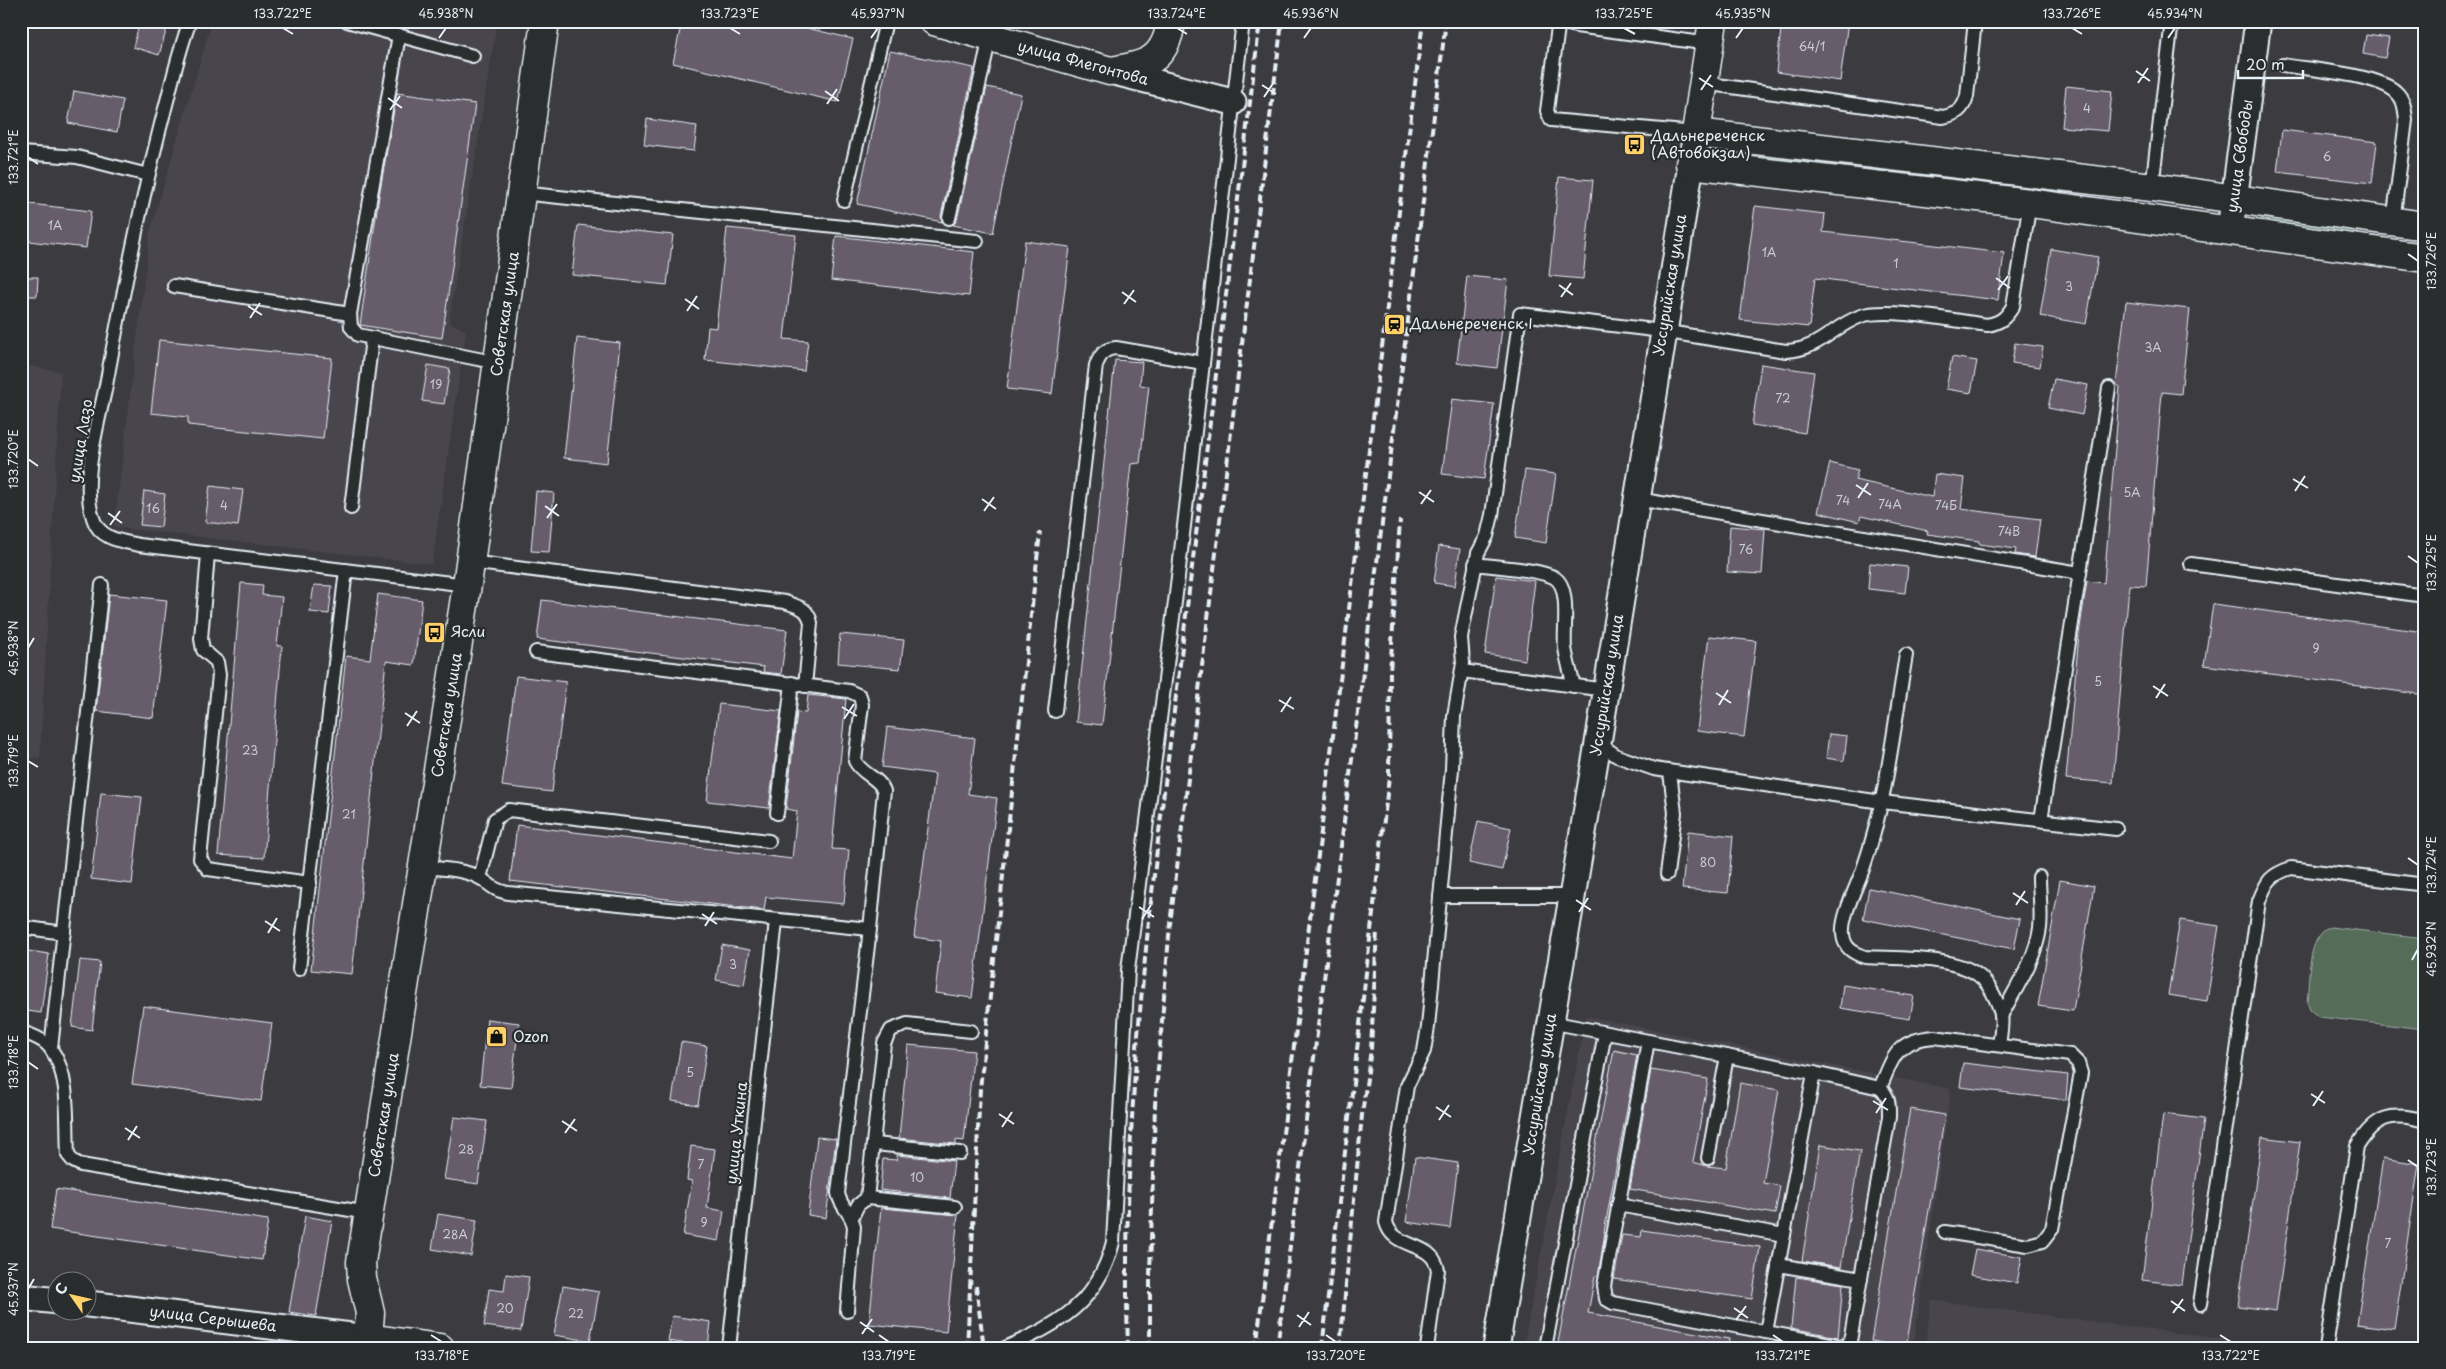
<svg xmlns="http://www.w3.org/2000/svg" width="2446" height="1369" font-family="'Playpen Sans',sans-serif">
  <rect width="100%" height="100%" fill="#3c3b40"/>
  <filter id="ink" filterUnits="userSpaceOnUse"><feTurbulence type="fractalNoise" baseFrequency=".02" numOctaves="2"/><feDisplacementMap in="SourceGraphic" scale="10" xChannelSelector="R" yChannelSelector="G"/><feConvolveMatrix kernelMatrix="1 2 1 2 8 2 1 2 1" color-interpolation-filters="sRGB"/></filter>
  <g filter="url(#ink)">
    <g fill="#49454d">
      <polygon points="212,21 497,21 449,322 466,331 432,564 114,527 150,232"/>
      <polygon points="21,364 61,372 40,758 21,758"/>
      <polygon points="1586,1016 1951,1089 1913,1348 1523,1348"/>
      <polygon points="1931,1300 2289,1348 1925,1348"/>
    </g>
    <g fill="#556c58" stroke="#9eaea8">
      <polygon points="1746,146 2032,180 2030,194 1745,159"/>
      <polygon points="2263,212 2358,226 2356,239 2261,226"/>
      <path d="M2330,927l95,11v91l-106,-12 -9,-7 -3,-8c3,-24 -1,-64 23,-75z"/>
    </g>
    <g fill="#665b6a" stroke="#e8f1f8">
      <polygon points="140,21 169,21 159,55 133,47"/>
      <polygon points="682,21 777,21 853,39 838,102 673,63"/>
      <polygon points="1782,21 1848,21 1840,81 1776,72"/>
      <polygon points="2366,35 2389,38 2385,58 2363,54"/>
      <polygon points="890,51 974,68 941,216 942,222 857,204"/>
      <polygon points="2066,86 2112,91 2108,131 2062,127"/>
      <polygon points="987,87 1021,94 993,233 953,225 957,220"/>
      <polygon points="74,91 123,100 117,132 68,123"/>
      <polygon points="397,93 475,104 442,338 360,325 379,196"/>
      <polygon points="647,119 697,126 694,151 644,145"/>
      <polygon points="2282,130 2377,142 2372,183 2277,172"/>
      <polygon points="1559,177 1593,180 1583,279 1549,276"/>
      <polygon points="21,203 91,211 86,248 21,240"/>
      <polygon points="1755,206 1825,214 1823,232 2004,253 1998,300 1815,278 1809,327 1740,320"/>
      <polygon points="578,225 673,235 667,285 572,275"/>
      <polygon points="727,228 796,235 784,339 808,341 804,371 705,360 708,327 716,328"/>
      <polygon points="836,236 974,252 969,296 831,280"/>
      <polygon points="1025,241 1070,247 1052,394 1007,389"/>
      <polygon points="2051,249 2098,257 2086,324 2040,316"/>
      <polygon points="1467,276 1508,280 1497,368 1457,363"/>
      <polygon points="21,277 38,277 37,296 21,296"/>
      <polygon points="2126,302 2190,309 2181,394 2162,392 2146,586 2129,585 2113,783 2066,779 2079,634 2087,581 2104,583 2120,387 2116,384"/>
      <polygon points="577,338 620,343 607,463 564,458"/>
      <polygon points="159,340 332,358 323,439 188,425 188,417 151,413"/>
      <polygon points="2015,343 2043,347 2040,367 2012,363"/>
      <polygon points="1952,357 1977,361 1971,393 1946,389"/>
      <polygon points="1115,360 1142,362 1140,385 1149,386 1140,463 1131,464 1102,725 1076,722"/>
      <polygon points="1761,364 1814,372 1805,433 1752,425"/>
      <polygon points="428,365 450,369 444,404 422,401"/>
      <polygon points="2054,379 2088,385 2082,415 2048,408"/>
      <polygon points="1452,399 1494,404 1484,479 1442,474"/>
      <polygon points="1830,463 1858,470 1855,480 1932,497 1935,474 1965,478 1961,509 2040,519 2035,557 2015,554 2016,549 1979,544 1979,541 1927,534 1928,531 1861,516 1859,522 1818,512"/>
      <polygon points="1525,470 1556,474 1546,543 1515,538"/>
      <polygon points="210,486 243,490 238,526 205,522"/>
      <polygon points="144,491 165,494 161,527 140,525"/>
      <polygon points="536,491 554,493 549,552 531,551"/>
      <polygon points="1730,526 1765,529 1762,574 1727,572"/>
      <polygon points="1439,546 1460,549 1455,586 1434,583"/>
      <polygon points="1870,563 1908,567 1905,593 1868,589"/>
      <polygon points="1496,576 1535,581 1525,660 1485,654"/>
      <polygon points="241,583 263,585 262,595 282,597 277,646 282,646 264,858 218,855"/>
      <polygon points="314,585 332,586 329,614 310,612"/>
      <polygon points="109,594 167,600 153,718 96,711"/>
      <polygon points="378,594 422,600 414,665 386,661 352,974 311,970 346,656 370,659"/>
      <polygon points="542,600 787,630 781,674 763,672 764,667 537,639"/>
      <polygon points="2213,604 2425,632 2425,695 2204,665"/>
      <polygon points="840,634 904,640 900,669 838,663"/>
      <polygon points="1709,636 1756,641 1744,737 1697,731"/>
      <polygon points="516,676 566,682 552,792 502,786"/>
      <polygon points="808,695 846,699 832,849 849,850 844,904 766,897 764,910 510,881 517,825 792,859 797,811 786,809 797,712 806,713"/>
      <polygon points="719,704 781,711 769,808 707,801"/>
      <polygon points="887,727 975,738 968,794 997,798 972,998 935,993 941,941 914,937 935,774 882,767"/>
      <polygon points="1829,734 1847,736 1844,761 1826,758"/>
      <polygon points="101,793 142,797 132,884 91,879"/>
      <polygon points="1478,821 1511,828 1502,870 1469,863"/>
      <polygon points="1688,831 1733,836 1728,893 1682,889"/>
      <polygon points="2060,880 2094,886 2073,1011 2038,1006"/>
      <polygon points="1869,888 2020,919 2014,949 1863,919"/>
      <polygon points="2180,920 2219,926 2207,1001 2168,995"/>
      <polygon points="722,945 750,950 744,985 716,980"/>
      <polygon points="21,950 49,954 41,1013 21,1010"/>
      <polygon points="80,960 100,962 92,1030 72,1027"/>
      <polygon points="1843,985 1914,996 1910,1019 1840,1008"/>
      <polygon points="143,1006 272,1023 261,1101 132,1084"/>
      <polygon points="487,1019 519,1023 511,1088 480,1085"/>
      <polygon points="681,1042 707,1046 698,1105 672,1101"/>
      <polygon points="908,1045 974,1051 964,1141 956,1140 956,1144 899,1138"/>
      <polygon points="1614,1050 1637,1055 1604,1232 1605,1232 1598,1276 1595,1276 1588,1313 1729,1339 1728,1348 1557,1348"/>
      <polygon points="1963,1063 2068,1075 2066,1100 1960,1087"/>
      <polygon points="1651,1070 1708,1079 1693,1162 1707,1166 1726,1168 1740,1083 1779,1090 1763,1183 1780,1186 1775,1214 1630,1189"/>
      <polygon points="1910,1109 1945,1115 1906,1347 1871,1341"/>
      <polygon points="2163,1114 2204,1119 2182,1285 2142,1280"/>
      <polygon points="454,1117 487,1121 478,1184 444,1179"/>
      <polygon points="817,1137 836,1139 826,1218 808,1215"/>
      <polygon points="2262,1137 2300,1142 2276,1311 2238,1306"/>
      <polygon points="1820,1145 1860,1151 1841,1267 1802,1261"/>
      <polygon points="691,1146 715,1149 707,1208 724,1211 719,1241 683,1235 692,1181 687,1180"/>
      <polygon points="897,1155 954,1161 950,1198 880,1190 883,1159 897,1160"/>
      <polygon points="1415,1157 1458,1163 1450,1228 1406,1222"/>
      <polygon points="2383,1158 2419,1164 2394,1329 2357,1324"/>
      <polygon points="56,1189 268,1220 262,1260 50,1229"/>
      <polygon points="881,1208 958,1215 946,1332 869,1324"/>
      <polygon points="438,1214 477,1220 471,1256 432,1249"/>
      <polygon points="305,1216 332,1221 316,1316 289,1312"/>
      <polygon points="1642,1230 1760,1247 1752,1299 1614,1279 1622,1235 1641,1237"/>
      <polygon points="1975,1249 2022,1257 2017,1283 1970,1275"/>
      <polygon points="506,1274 529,1277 521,1331 484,1326 489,1289 504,1291"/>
      <polygon points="1796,1277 1843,1284 1838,1337 1791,1328"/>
      <polygon points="563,1286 599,1292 590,1341 554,1335"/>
      <polygon points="672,1316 711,1322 708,1347 668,1341"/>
    </g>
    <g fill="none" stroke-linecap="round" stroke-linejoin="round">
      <defs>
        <g id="service">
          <path d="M190,21c-12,32 -19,66 -28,99 -22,86 -39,172 -55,260 -7,39 -27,100 -14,138 6,21 28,23 46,27l328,40"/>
          <polyline points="347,21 473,56"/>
          <polyline points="1556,21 1576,26 1710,44"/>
          <polyline points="1557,22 1558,27 1547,111 1551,120 1696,133"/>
          <path d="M2283,65c27,5 94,9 113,27 8,7 9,18 10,28l-13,102"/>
          <path d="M1703,83l240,34c14,-3 20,-7 24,-21l8,-75"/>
          <polyline points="21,153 77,157 148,175"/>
          <polyline points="2152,187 2172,21"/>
          <polyline points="521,193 977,241"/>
          <polyline points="844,200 886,21"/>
          <polyline points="949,218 990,37"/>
          <polyline points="174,286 350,314 351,327 358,335 498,363"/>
          <polyline points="350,314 399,35"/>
          <polyline points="1637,499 2080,573"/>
          <polyline points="351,508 372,339"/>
          <polyline points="208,554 201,639 203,650 217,662 219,675 200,859 208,869 310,883"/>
          <path d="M470,562l315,40c14,5 23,6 26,21l-6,63"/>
          <path d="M1475,564c20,3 65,5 80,14 16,10 8,53 10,70 2,13 6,26 9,38"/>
          <polyline points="2191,564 2425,596"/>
          <path d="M1906,655c-12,71 -19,145 -43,214 -6,17 -22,48 -20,65 1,14 10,19 22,23 31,2 88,-1 113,18 11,8 20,26 23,39 2,9 -1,22 -2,31"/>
          <polyline points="1462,671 1606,690"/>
          <path d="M1055,711l41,-346c5,-11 8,-16 20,-17l87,15"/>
          <polyline points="1598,743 1617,756 1654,769 1882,802 2116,829"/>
          <polyline points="777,813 792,683"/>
          <polyline points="2041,820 2109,388"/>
          <path d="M424,867c18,2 40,2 56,11 13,8 11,11 28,15l362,36 14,-138c-5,-14 -22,-16 -29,-30l7,-56 -2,-9 -11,-5 -313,-39"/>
          <polyline points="1667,874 1675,813 1670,772"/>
          <polyline points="480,878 495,819 509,810 769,841"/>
          <polyline points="1440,896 1571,896"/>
          <polyline points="21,927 64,933"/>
          <polyline points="299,969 346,570"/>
          <path d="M2001,1016c15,-28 35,-57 39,-88 2,-17 -1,-34 -1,-51"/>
          <polyline points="1550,1022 1814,1073 1766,1332 1852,1348"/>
          <path d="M21,1032c11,3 24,8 30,17 20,28 15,73 17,106l5,6 8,4 287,48"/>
          <polyline points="1648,1041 1604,1286 1606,1299 1613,1303 1766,1332"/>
          <polyline points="51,1048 102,585"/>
          <path d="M1814,1073l66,15c10,9 9,17 9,29l-40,230"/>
          <path d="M1880,1088c14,-32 16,-48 54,-51l136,18 8,8 3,10 -29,156 -9,12 -15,4 -83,-13"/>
          <polyline points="875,1144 960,1153"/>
          <polyline points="1708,1158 1727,1056"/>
          <polyline points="867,1198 884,1043 891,1030 907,1024 971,1031"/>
          <polyline points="1618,1205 1784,1235"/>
          <polyline points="852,1217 858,1205 867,1198 955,1207"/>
          <polyline points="1778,1265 1861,1279"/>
          <path d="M2200,1304l59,-403c8,-20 11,-26 32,-33l134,17"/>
          <path d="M847,1311l7,-84c-2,-14 -14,-20 -16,-34l32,-264"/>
          <polyline points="729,1348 776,921"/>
          <path d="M1005,1348c54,-24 93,-45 108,-106l15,-272 48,-376 67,-573"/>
          <path d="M1427,1348l11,-78c-6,-31 -45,-19 -52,-48l21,-136 17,-35 4,-24 24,-258 2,-53 9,-53 -2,-26 17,-84 9,-17 5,-21 28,-201 142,17 124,20c35,-2 45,-24 75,-35 25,-9 96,5 126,9 13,-2 19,-7 26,-19l17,-103"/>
          <polyline points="1545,1348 1605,1033"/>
          <path d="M2326,1348l31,-202c18,-30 35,-35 68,-25"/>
        </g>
        <g id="minor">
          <polyline points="1110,71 1233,102"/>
          <polyline points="2230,230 2258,21"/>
          <polyline points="21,1297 58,1301"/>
          <polyline points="88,1304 368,1338"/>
          <polyline points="1496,1348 1598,743 1696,133"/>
        </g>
        <g id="tertiary">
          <polyline points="1713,21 1696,133 2152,187 2425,226"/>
          <polyline points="1690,164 2030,203 2425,258"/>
        </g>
        <g id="secondary">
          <path d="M934,21l176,50c35,-5 56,-10 61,-50"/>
          <polyline points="440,1348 368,1338 370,1313 362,1279 361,1262 467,585 545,21"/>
        </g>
      </defs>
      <use href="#service" stroke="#e8f1f8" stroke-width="16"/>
      <use href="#minor" stroke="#e8f1f8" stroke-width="29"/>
      <use href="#tertiary" stroke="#e8f1f8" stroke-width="31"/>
      <use href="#secondary" stroke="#e8f1f8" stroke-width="31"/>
      <use href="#service" stroke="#2a2d2e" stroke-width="12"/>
      <use href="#minor" stroke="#2a2d2e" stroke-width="25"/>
      <use href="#tertiary" stroke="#2a2d2e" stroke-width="28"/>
      <use href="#secondary" stroke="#2a2d2e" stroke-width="28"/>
      <g stroke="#e8f1f8" stroke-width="4" stroke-dasharray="8 4" stroke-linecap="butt">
        <polyline points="976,1286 984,1348"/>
        <polyline points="967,1348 980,1089 1040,532"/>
        <path d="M1128,1348c-7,-224 22,-447 50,-668 27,-220 55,-439 82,-659"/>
        <polyline points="1150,1348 1150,1274 1155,1105 1170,924 1282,21"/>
        <polyline points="1256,1348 1423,21"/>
        <polyline points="1277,1348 1446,21"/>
        <polyline points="1322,1348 1389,777 1390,673 1400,520"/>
        <polyline points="1340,1348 1362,1115 1371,1049 1377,930"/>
      </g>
    </g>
  </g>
  <path fill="none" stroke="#e8f1f8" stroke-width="2" d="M283,28l10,6M730,28l10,6M1177,28l10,6M1624,28l11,6M2072,28l10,6M439,38l7,-10M871,38l7,-10M1304,38l7,-10M1736,38l7,-10M2168,38l7,-10M2136,71l14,10M1699,78l14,9M2138,83l10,-15M1262,85l14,9M1701,90l10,-15M825,91l14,10M1264,97l10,-15M388,98l14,10M827,104l10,-15M390,110l10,-14M28,157l10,7M2408,254l10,7M1996,278l14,10M1559,285l14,10M1998,290l10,-14M1122,292l14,10M1561,297l10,-14M685,299l14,10M1124,304l10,-14M248,306l14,9M687,311l10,-15M250,318l10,-15M28,459l10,7M2293,479l15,9M1856,485l15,10M2295,491l10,-15M1419,492l15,10M1858,498l10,-15M982,499l14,10M1421,504l10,-14M545,506l14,10M984,511l10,-14M108,513l14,10M547,518l10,-14M110,525l10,-14M2408,556l10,7M28,648l6,-10M2153,686l15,10M1716,693l15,10M2156,698l9,-14M1279,700l15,9M1719,705l9,-15M842,707l15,9M1281,712l10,-15M405,713l15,10M844,719l10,-15M407,726l10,-15M28,761l10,6M2408,858l10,7M2013,893l15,10M1576,900l15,10M2016,905l9,-14M1139,907l15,10M1579,912l9,-14M702,914l15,10M1142,919l9,-14M265,921l15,10M705,926l9,-14M268,933l9,-15M2412,960l6,-11M28,1062l10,7M2311,1094l14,9M1873,1101l15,9M2313,1106l10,-15M1436,1107l15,10M1876,1113l10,-15M999,1114l15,10M1439,1120l10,-15M562,1121l15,10M1002,1127l10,-15M125,1128l15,10M565,1133l10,-14M128,1140l9,-14M2408,1160l10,7M28,1289l6,-10M2171,1301l14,10M1734,1308l14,10M2173,1313l10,-14M1297,1315l14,10M1736,1320l10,-14M860,1322l14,10M1299,1327l10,-15M862,1334l10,-15M431,1335l11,7M879,1335l10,7M1326,1335l10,7M1773,1335l10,7M2220,1335l11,7"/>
  <defs>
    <symbol id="bus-square" viewBox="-11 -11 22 22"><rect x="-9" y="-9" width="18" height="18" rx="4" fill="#ffd166" stroke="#2a2d2e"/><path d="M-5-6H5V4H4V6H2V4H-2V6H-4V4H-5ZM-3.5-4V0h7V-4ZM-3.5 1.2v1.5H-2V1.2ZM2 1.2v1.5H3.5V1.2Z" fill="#111"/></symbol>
    <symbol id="station-square" viewBox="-11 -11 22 22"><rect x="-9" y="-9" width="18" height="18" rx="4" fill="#ffd166" stroke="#2a2d2e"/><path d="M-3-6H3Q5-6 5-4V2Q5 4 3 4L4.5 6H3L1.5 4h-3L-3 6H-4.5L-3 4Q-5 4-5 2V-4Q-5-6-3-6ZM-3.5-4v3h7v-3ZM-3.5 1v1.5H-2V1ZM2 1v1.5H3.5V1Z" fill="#111"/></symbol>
    <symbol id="shop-square" viewBox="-11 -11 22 22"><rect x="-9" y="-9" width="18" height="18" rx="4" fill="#ffd166" stroke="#2a2d2e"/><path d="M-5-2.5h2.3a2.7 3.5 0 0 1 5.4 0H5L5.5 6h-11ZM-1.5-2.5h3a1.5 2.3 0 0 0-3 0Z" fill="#111"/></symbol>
  </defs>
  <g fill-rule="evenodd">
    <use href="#bus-square" x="1622" y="132" width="25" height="25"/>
    <use href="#station-square" x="1382" y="312" width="25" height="25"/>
    <use href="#bus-square" x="422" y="620" width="25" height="25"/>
    <use href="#shop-square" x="484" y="1024" width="25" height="25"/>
  </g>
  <g text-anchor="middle" stroke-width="4.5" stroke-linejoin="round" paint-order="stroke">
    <g font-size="12" fill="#c8ccd4">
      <text x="1812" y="51">64/1</text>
      <text x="2087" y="113">4</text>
      <text x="2327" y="161">6</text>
      <text x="55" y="230">1А</text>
      <text x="1769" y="257">1А</text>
      <text x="1896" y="268">1</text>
      <text x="2069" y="291">3</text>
      <text x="2153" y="352">3А</text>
      <text x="436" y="389">19</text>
      <text x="1783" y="403">72</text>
      <text x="2132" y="497">5А</text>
      <text x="1843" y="505">74</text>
      <text x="1890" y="509">74А</text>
      <text x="224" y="510">4</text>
      <text x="1946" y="510">74Б</text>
      <text x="153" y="513">16</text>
      <text x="2009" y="536">74В</text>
      <text x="1746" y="554">76</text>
      <text x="2316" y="653">9</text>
      <text x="2098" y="686">5</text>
      <text x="250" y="755">23</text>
      <text x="349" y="819">21</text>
      <text x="1708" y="867">80</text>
      <text x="733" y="969">3</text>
      <text x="690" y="1077">5</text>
      <text x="466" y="1154">28</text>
      <text x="701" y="1169">7</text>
      <text x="917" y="1182">10</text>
      <text x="704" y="1227">9</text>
      <text x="455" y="1239">28А</text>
      <text x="2388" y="1248">7</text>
      <text x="505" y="1313">20</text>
      <text x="576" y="1318">22</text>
    </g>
    <g font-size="15" fill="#e8f1f8" stroke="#2a2d2e">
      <text transform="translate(1083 63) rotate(15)" y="5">улица Флегонтова</text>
      <text transform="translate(2240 156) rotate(-82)" y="5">улица Свободы</text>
      <text transform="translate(1670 285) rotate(-81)" y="5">Уссурийская улица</text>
      <text transform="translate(505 314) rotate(-82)" y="5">Советская улица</text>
      <text transform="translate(81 441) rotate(-81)" y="5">улица Лазо</text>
      <text transform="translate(1607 685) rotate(-81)" y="5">Уссурийская улица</text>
      <text transform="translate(447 715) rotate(-81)" y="5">Советская улица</text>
      <text transform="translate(1540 1084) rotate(-81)" y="5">Уссурийская улица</text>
      <text transform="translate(384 1115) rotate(-81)" y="5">Советская улица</text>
      <text transform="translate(737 1133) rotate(-84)" y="5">улица Уткина</text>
      <text transform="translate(213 1319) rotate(7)" y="5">улица Серышева</text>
    </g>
    <g font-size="15" fill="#e8f1f8" stroke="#2a2d2e" text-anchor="start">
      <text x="1651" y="141">Дальнереченск<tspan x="1651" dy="17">(Автовокзал)</tspan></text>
      <text x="1410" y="329">Дальнереченск I</text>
      <text x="451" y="637">Ясли</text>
      <text x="513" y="1042">Ozon</text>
    </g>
  </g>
  <rect width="2446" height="1369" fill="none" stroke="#2a2d2e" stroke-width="55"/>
  <g transform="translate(72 1296) rotate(304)"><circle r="24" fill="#2a2d2e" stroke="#767b7f"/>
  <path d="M0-4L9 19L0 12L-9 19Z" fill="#ffd166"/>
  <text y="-8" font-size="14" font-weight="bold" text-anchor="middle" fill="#e8f1f8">С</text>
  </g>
  <path d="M2238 70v8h65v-8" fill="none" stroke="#e8f1f8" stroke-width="2.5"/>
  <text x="2246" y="70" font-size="15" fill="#e8f1f8" stroke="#2a2d2e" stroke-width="4" paint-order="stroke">20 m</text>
  <rect x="28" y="28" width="2390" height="1314" fill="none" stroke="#e8f1f8" stroke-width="2"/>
  <g font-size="12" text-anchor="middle" fill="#e8f1f8">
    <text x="283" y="18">133.722°E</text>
    <text x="446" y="18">45.938°N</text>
    <text x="730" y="18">133.723°E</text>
    <text x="878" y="18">45.937°N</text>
    <text x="1177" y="18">133.724°E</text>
    <text x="1311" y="18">45.936°N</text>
    <text x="1624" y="18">133.725°E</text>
    <text x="1743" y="18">45.935°N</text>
    <text x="2072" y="18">133.726°E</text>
    <text x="2175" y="18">45.934°N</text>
    <text transform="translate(14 157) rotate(-90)" y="4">133.721°E</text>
    <text transform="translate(2432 261) rotate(-90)" y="4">133.726°E</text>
    <text transform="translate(14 459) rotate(-90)" y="4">133.720°E</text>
    <text transform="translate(2432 563) rotate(-90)" y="4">133.725°E</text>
    <text transform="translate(14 648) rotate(-90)" y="4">45.938°N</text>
    <text transform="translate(14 761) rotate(-90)" y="4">133.719°E</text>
    <text transform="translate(2432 865) rotate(-90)" y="4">133.724°E</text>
    <text transform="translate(2432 949) rotate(-90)" y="4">45.932°N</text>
    <text transform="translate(14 1062) rotate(-90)" y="4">133.718°E</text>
    <text transform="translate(2432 1167) rotate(-90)" y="4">133.723°E</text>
    <text transform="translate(14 1289) rotate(-90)" y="4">45.937°N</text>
    <text x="442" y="1360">133.718°E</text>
    <text x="889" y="1360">133.719°E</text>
    <text x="1336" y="1360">133.720°E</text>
    <text x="1783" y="1360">133.721°E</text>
    <text x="2231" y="1360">133.722°E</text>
  </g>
</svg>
